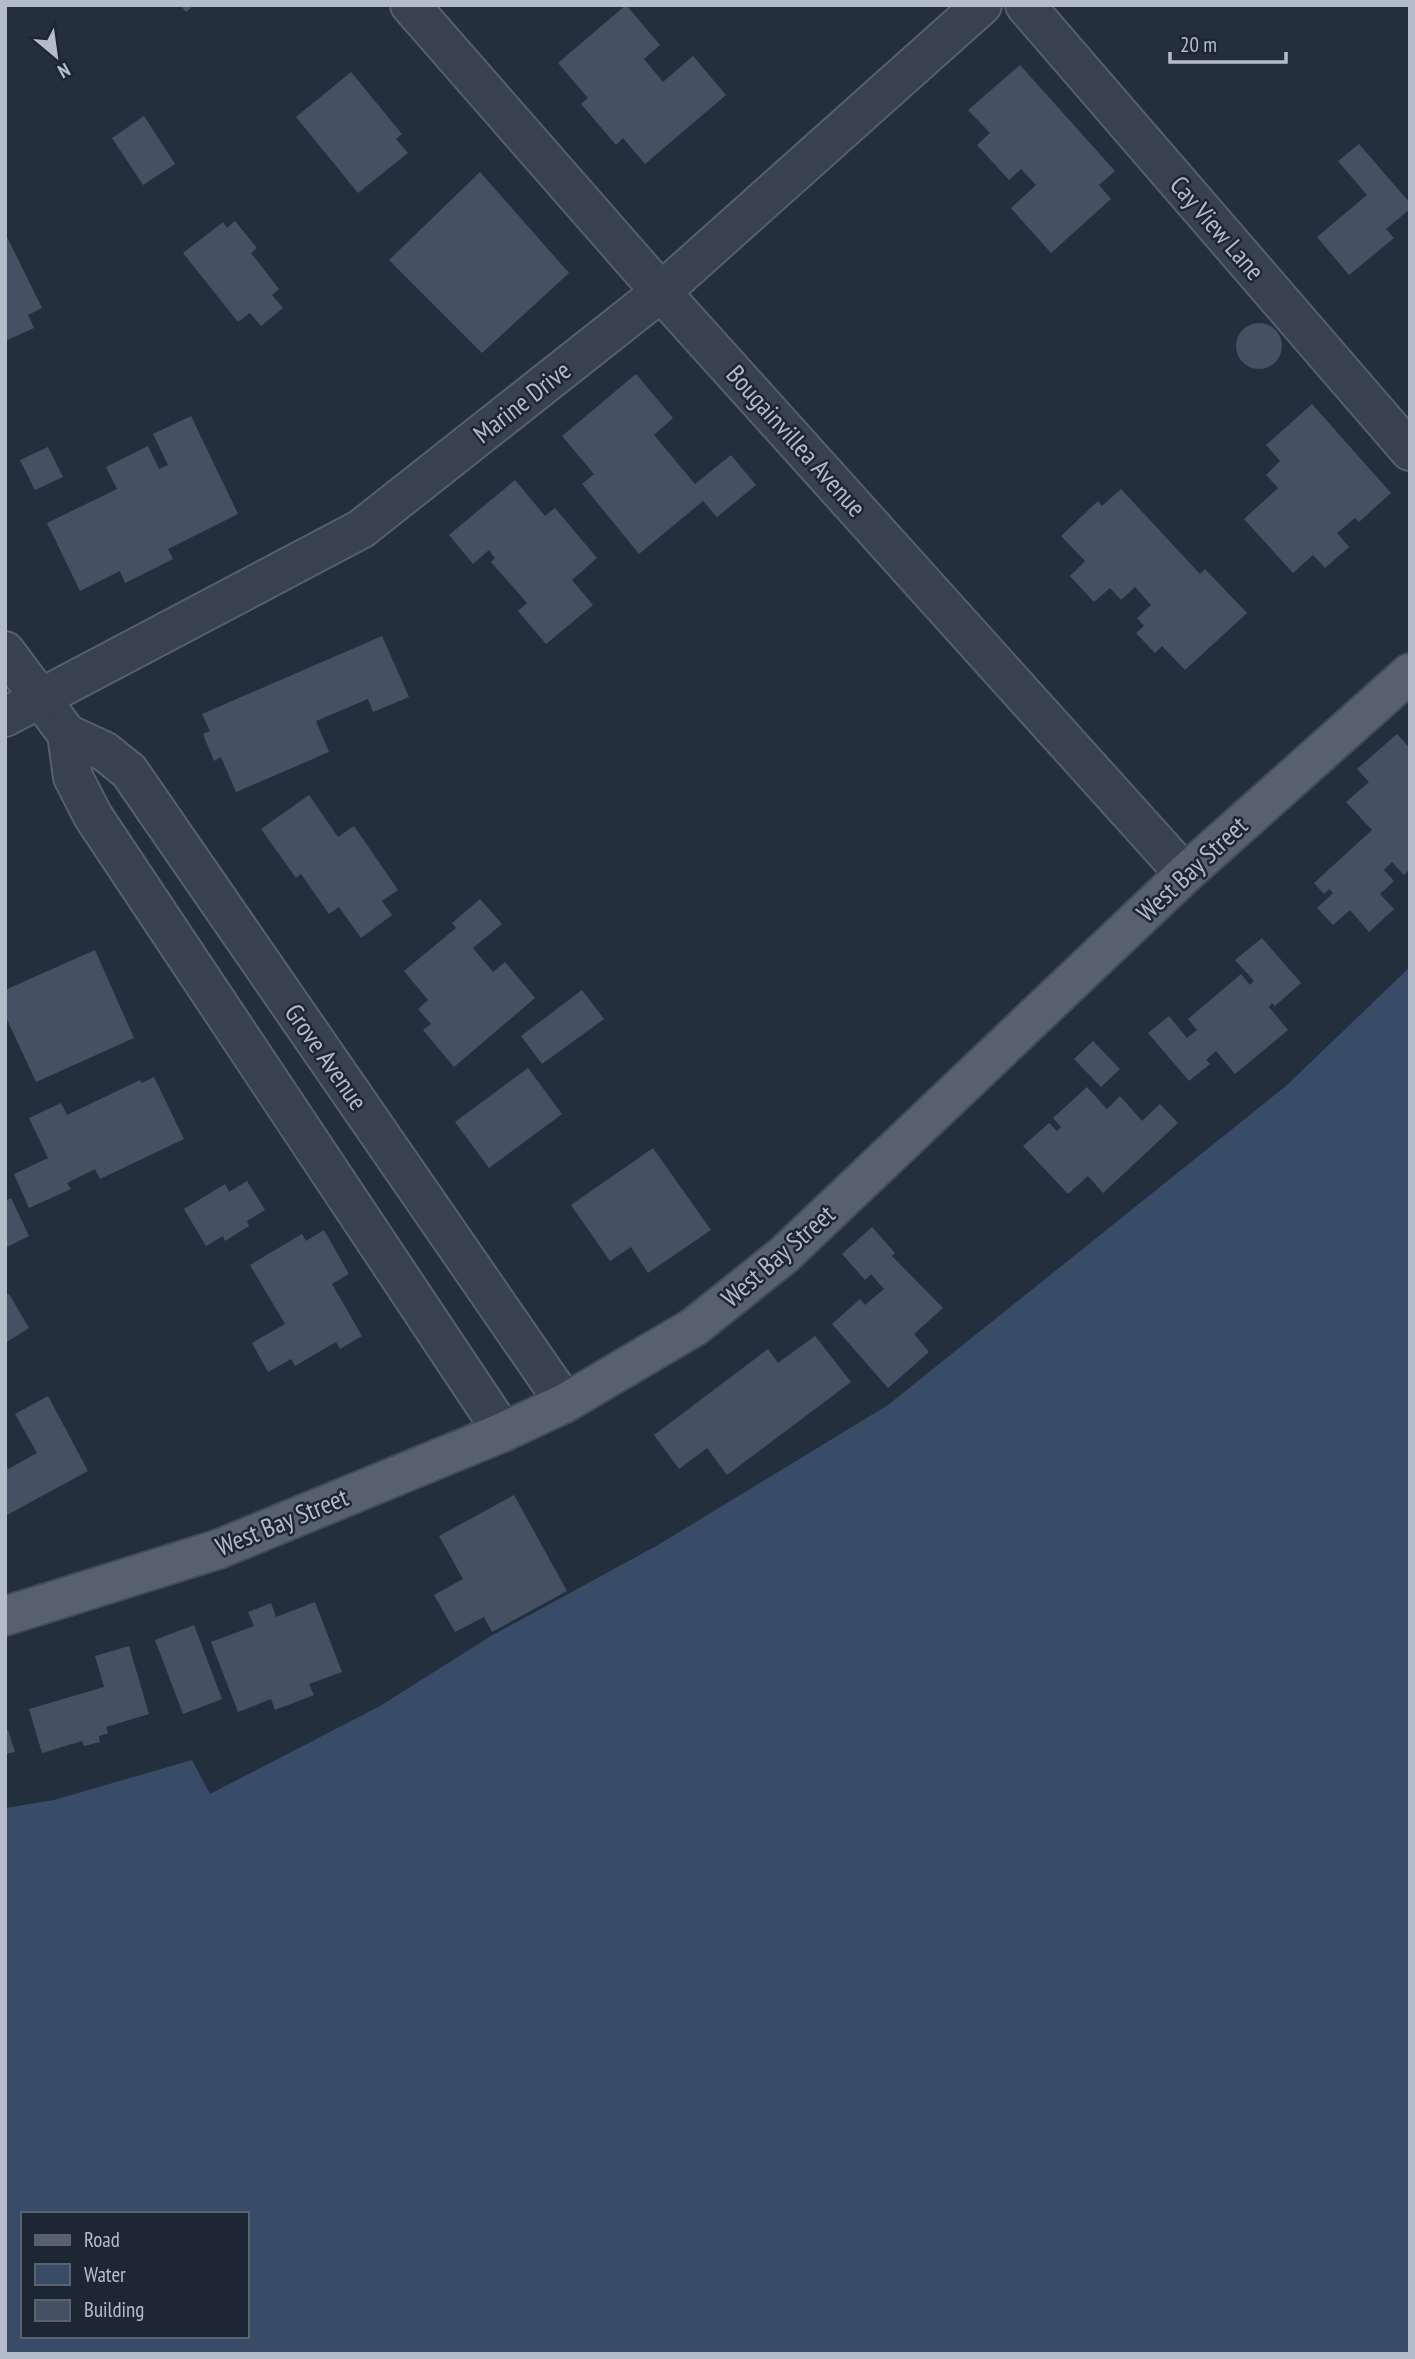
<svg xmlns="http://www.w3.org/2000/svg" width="1415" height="2359" font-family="'PT Sans Narrow',sans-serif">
  <rect width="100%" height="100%" fill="#242f3e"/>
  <path fill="#394c67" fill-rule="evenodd" d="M1410,967v1387h-1405v-546l49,-8 138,-40 18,34 170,-88 111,-70 167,-91 230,-140 398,-319zM23,2214h224v122h-224z"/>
  <g fill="#455162">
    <polygon points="180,5 194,5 186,12"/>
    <polygon points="626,5 660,45 644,59 663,82 693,56 726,95 645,164 623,138 616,145 581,104 588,98 558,63"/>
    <polygon points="1020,65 1115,171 1099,185 1111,199 1051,253 1011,208 1036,185 1021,169 1009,180 977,145 990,133 968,110"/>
    <polygon points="351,72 402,134 396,139 408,153 358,193 296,117"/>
    <polygon points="144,116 175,164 143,185 112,138"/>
    <polygon points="1359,144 1410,203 1410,209 1386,229 1394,238 1349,275 1317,237 1367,195 1338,161"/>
    <polygon points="480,172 569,273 482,353 389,260"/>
    <polygon points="235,221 257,248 251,253 279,289 272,295 283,308 261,326 250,313 238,322 183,253 223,222 227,228"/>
    <polygon points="5,233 42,308 28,315 34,328 5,341"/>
    <circle cx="1259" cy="346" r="23"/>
    <polygon points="636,374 673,418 654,435 695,484 731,455 756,485 717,517 703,501 639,554 582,484 594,474 562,436"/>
    <polygon points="1312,404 1391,493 1359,522 1355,518 1337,533 1349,547 1325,568 1313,555 1293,573 1244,519 1278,488 1266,475 1280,461 1266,445"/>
    <polygon points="191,416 238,514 168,549 173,559 125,583 120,571 80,591 47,523 117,489 106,467 148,446 159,469 168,465 153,434"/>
    <polygon points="48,447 63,477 35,490 20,460"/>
    <polygon points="515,480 545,516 555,508 597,558 572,580 593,605 546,644 518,611 527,603 491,562 495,558 489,550 473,564 449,535"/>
    <polygon points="1121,489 1200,574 1205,569 1247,613 1185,670 1162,646 1155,653 1136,633 1144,626 1137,618 1151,605 1135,587 1121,600 1110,588 1094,602 1070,576 1085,561 1061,536 1098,501 1102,506"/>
    <polygon points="382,636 409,697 373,712 368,699 316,721 329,752 236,792 221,757 214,761 203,734 210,731 202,714"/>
    <polygon points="1397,734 1408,746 1410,745 1410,869 1404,875 1392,862 1384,870 1394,881 1380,894 1394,909 1369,932 1350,910 1333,925 1317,908 1333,893 1329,889 1324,894 1314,883 1372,830 1346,802 1369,782 1357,769"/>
    <polygon points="309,795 338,837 354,826 398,890 382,901 392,915 361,938 339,907 329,914 301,874 296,878 261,829"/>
    <polygon points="480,899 502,924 473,948 493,972 505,962 535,998 454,1067 423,1030 431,1024 418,1009 428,1000 404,971 456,928 452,923"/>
    <polygon points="1262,938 1301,983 1275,1006 1272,1003 1269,1007 1288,1030 1235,1074 1216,1051 1206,1060 1210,1064 1189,1081 1148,1033 1169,1016 1187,1038 1197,1030 1188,1019 1241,974 1250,985 1254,981 1235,960"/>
    <polygon points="95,950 134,1038 36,1082 5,1015 5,990"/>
    <polygon points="582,990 604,1019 542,1064 521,1036"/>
    <polygon points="1093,1041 1120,1069 1101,1087 1074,1059"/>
    <polygon points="528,1068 562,1114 489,1168 455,1122"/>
    <polygon points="154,1077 184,1139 100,1179 95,1169 67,1183 71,1189 29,1208 14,1174 48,1158 29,1118 61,1103 67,1115 140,1080 142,1083"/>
    <polygon points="1087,1087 1107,1109 1120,1096 1142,1121 1160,1104 1178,1123 1103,1193 1088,1176 1068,1194 1023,1146 1049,1123 1057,1131 1061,1127 1053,1118"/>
    <polygon points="653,1148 711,1230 648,1273 631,1247 610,1261 571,1205"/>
    <polygon points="247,1181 265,1210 247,1221 249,1226 225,1241 223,1236 206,1246 184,1209 225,1184 229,1192"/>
    <polygon points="11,1198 29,1236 5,1248 5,1201"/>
    <polygon points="872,1227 895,1253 892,1256 943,1308 914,1334 929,1352 888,1388 832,1324 860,1299 865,1305 884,1289 871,1274 865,1280 842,1254"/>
    <polygon points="324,1230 349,1274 332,1284 362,1336 340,1349 336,1342 295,1366 291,1359 268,1372 252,1343 285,1324 250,1265 302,1234 306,1241"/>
    <polygon points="9,1294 29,1328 5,1343 5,1296"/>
    <polygon points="815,1336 851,1382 727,1475 707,1448 679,1469 654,1435 768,1349 778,1363"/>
    <polygon points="48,1396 88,1471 5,1516 5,1464 8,1469 37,1453 15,1414"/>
    <polygon points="514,1495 567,1591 492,1632 484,1617 455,1632 434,1595 463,1579 439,1536"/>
    <polygon points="315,1602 342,1672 309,1684 314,1695 275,1710 271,1699 238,1712 211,1642 254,1626 248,1612 271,1603 276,1617"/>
    <polygon points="194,1625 222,1699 183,1714 155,1640"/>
    <polygon points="129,1646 149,1714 106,1727 108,1733 99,1736 100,1742 84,1746 82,1741 42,1753 29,1709 104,1687 95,1656"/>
    <polygon points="8,1730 15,1752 5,1754 5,1731"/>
  </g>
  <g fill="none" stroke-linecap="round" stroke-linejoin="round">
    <defs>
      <g id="minor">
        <polyline points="410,5 661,292 1185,874"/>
        <polyline points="1025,5 1410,451"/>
        <polyline points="5,651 67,734 73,777 93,816 503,1432"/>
        <polyline points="5,717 361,529 661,292 982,5"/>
        <polyline points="67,734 104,751 129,771 565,1403"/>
      </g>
      <polyline id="major" points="5,1616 219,1549 503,1432 565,1403 694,1327 784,1255 1185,874 1410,673"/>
    </defs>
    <use href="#minor" stroke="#565f6c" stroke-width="42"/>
    <use href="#major" stroke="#414a57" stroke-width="42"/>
    <use href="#minor" stroke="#38414e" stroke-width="38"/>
    <use href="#major" stroke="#56606e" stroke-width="38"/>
  </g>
  <g text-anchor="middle" stroke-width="5" stroke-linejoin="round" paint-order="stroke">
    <g font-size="26" fill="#b4bcc9" stroke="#1d2633">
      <text transform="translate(1217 228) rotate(49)" y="9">Cay View Lane</text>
      <text transform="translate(522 402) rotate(-38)" y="9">Marine Drive</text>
      <text transform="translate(796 441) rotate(48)" y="9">Bougainvillea Avenue</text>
      <text transform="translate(1192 869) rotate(-43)" y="9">West Bay Street</text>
      <text transform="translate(326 1057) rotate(55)" y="9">Grove Avenue</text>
      <text transform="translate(778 1256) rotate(-41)" y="9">West Bay Street</text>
      <text transform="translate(282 1522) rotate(-22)" y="9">West Bay Street</text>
    </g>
  </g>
  <rect width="1415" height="2359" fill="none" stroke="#b4bcc9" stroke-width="14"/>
  <rect x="21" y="2212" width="228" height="126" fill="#1d2633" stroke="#59626f" stroke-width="2"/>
  <rect x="35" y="2235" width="35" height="10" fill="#56606e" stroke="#59626f" stroke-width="2"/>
  <text x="84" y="2247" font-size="21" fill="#b4bcc9">Road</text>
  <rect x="35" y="2264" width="35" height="21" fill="#394c67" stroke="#59626f" stroke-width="2"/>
  <text x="84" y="2282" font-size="21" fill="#b4bcc9">Water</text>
  <rect x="35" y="2300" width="35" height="21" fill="#455162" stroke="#59626f" stroke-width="2"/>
  <text x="84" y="2317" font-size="21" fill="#b4bcc9">Building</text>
  <g transform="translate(56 56) rotate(151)" stroke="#1d2633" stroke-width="5" paint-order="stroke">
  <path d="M0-5L12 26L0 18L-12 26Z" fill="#b4bcc9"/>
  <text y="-10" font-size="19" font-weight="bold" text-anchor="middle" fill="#b4bcc9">N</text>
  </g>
  <path d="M1170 52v10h116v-10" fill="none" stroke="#b4bcc9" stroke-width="3.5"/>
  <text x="1180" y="52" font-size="21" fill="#b4bcc9" stroke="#1d2633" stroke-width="5" paint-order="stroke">20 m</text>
</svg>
